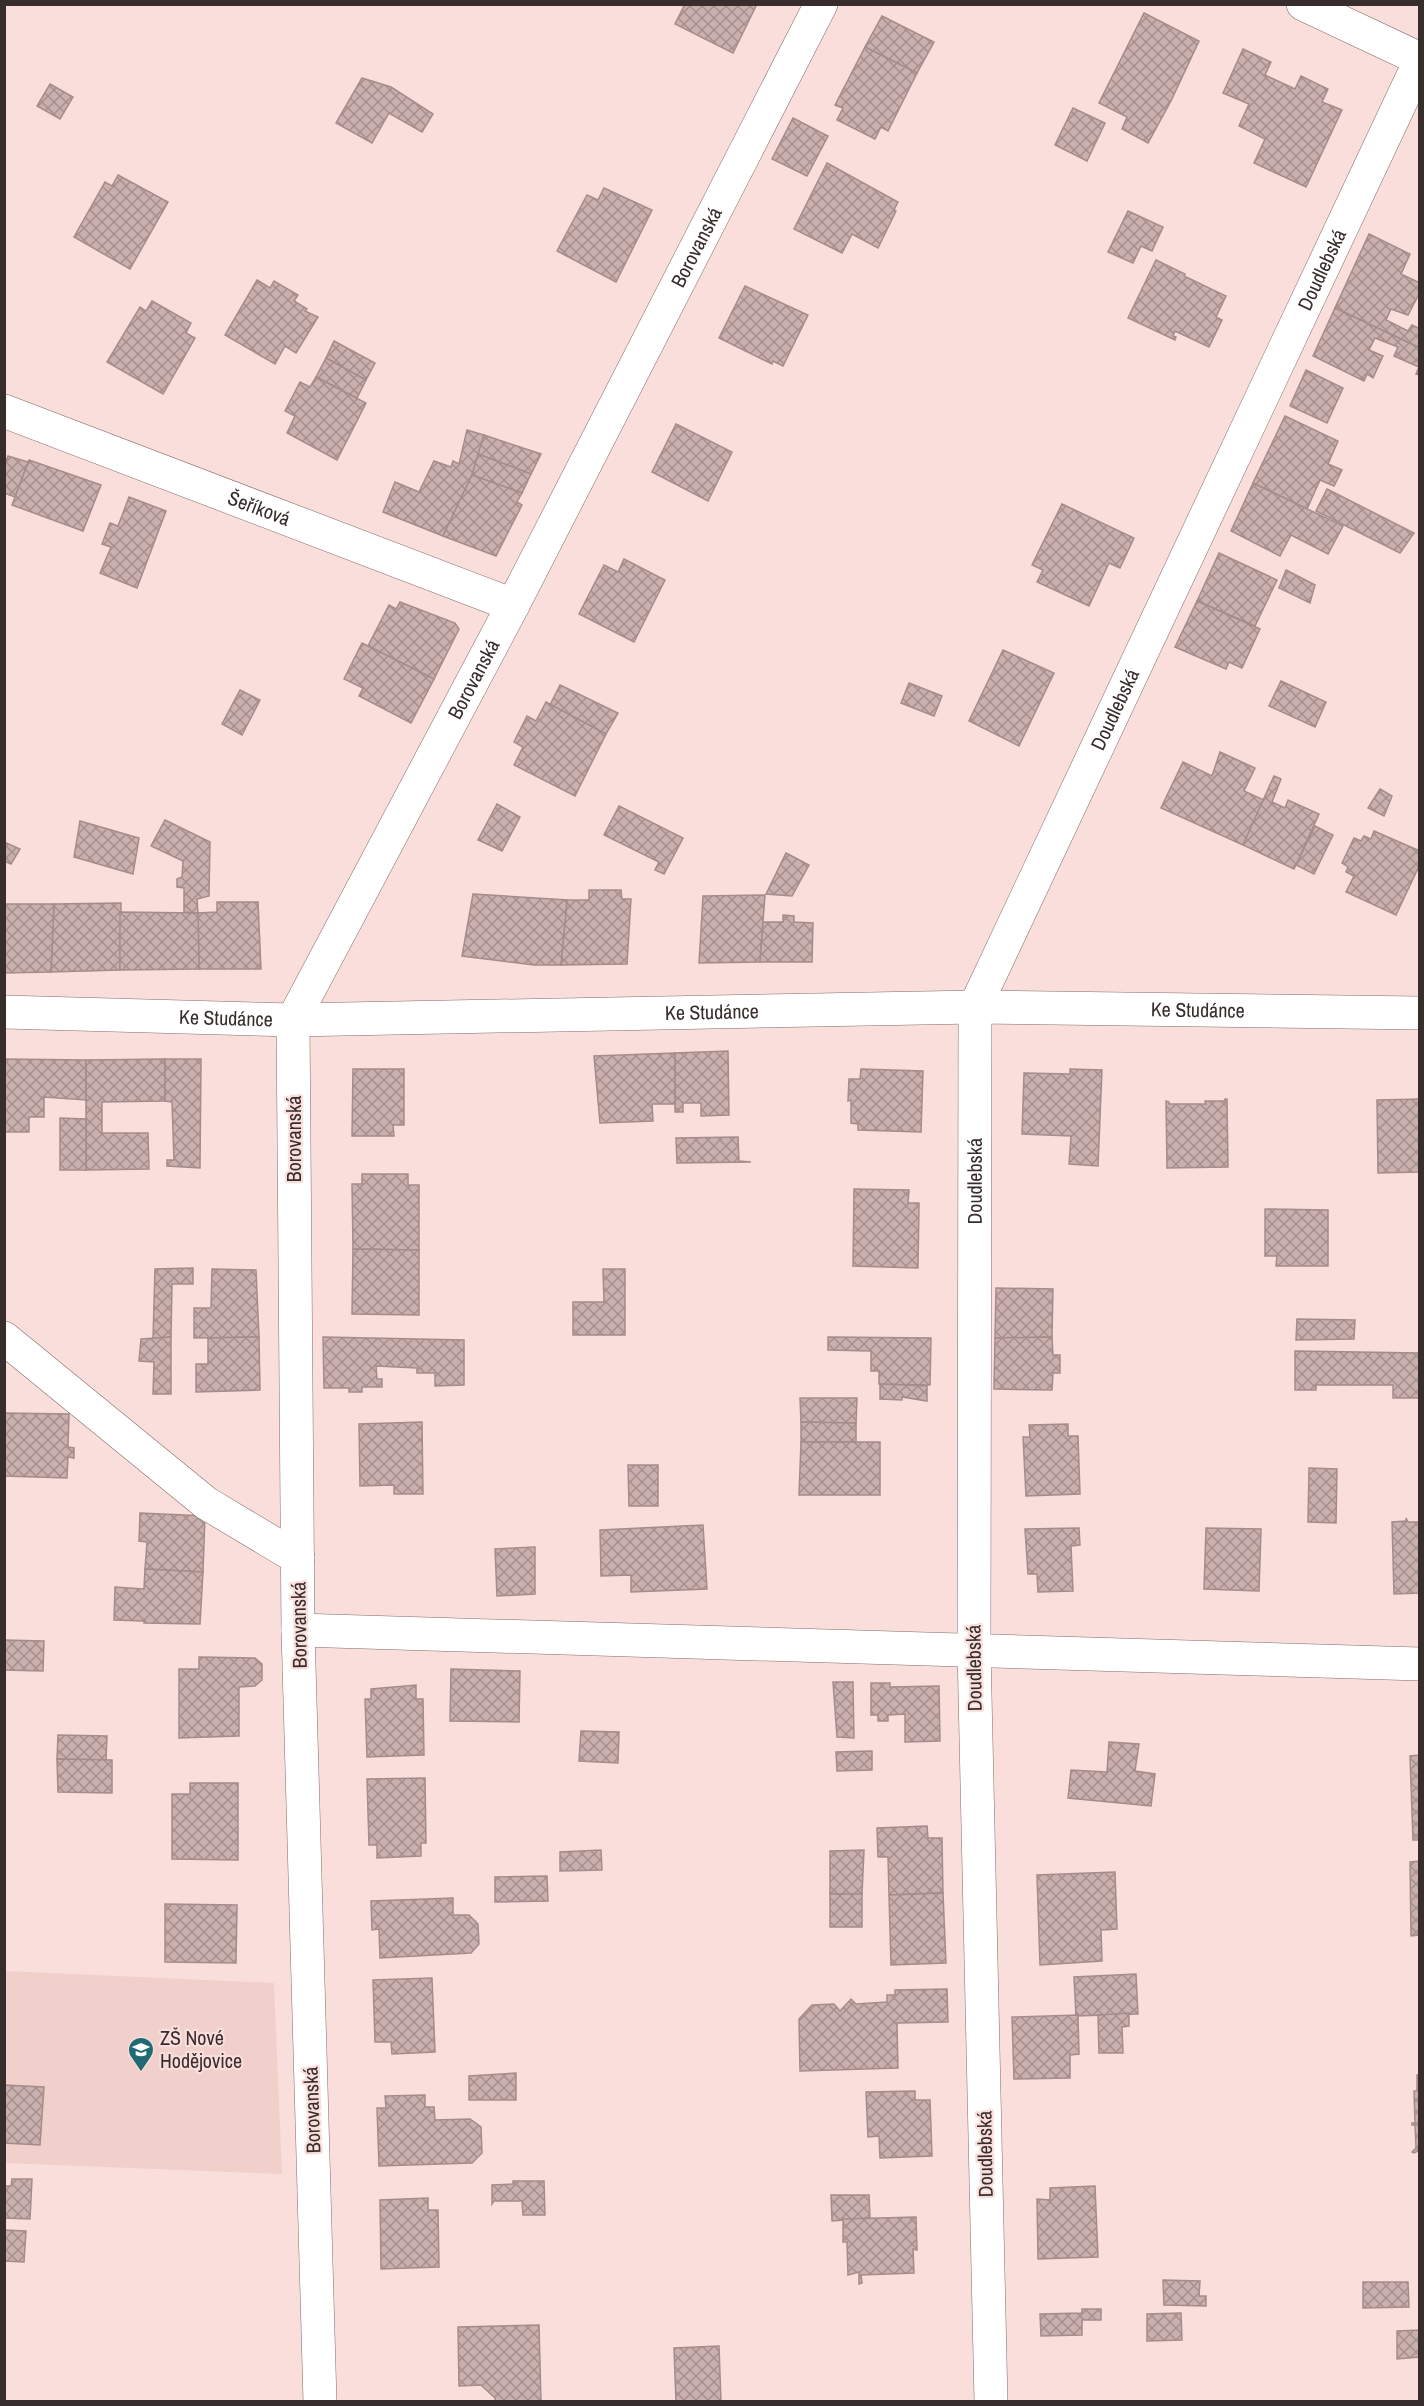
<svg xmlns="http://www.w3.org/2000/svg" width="1424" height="2406" font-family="'Archivo Narrow',sans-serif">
  <defs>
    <pattern id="building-cross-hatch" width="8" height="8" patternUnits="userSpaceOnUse" patternTransform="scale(1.5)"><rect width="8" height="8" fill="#c9afad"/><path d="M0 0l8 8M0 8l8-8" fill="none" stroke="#a48f8d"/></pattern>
  </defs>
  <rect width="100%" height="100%" fill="#f9dedb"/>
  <polygon fill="#f1cfcb" points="5,1971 274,1983 282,2174 5,2163"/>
  <g fill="url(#building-cross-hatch)" stroke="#a58c8a" stroke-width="1.5">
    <polygon points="685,4 753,4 756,6 733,53 675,24"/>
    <polygon points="1144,13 1199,41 1171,101 1148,143 1122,129 1127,117 1099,103"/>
    <polygon points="882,16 934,42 917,73 865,47"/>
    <polygon points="865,47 917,73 888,131 881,127 875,139 837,120 843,108 835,105"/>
    <polygon points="1243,49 1271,62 1265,75 1295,89 1301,76 1328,89 1322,102 1342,110 1306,187 1254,163 1265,139 1239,126 1249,104 1223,93"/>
    <polygon points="362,78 391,87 433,114 422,132 389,113 372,143 336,123"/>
    <polygon points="50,84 73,97 60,119 37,106"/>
    <polygon points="1073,108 1105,123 1087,161 1055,145"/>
    <polygon points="793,118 828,136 807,176 772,159"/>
    <polygon points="827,163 898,202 894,210 896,211 878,248 852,234 842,253 794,229"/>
    <polygon points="118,175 168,202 130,269 74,237 105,182 112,186"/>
    <polygon points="604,188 652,210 616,282 557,251 587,195 598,200"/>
    <polygon points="1128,211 1163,227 1152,251 1141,246 1133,263 1108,252"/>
    <polygon points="1369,234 1410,254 1401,274 1420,283 1420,292 1408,315 1391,309 1386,320 1408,331 1412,325 1420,329 1420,348 1335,308"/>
    <polygon points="1156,260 1185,274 1184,276 1226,296 1216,317 1222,320 1209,347 1175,331 1173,336 1176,337 1175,340 1128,318"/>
    <polygon points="257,280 270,288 274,281 298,295 294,301 307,309 305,311 318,317 296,353 285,346 275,364 225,335"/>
    <polygon points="745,286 808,315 783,366 773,361 772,364 719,338"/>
    <polygon points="152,301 191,323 186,333 195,338 163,394 107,362 140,307 146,311"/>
    <polygon points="1335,308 1420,348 1420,375 1416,374 1419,367 1394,356 1398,347 1375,338 1369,350 1383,356 1373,378 1367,374 1364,381 1313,356"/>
    <polygon points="334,341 375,363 366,380 326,358"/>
    <polygon points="326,358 366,380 357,398 316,377"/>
    <polygon points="1306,370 1343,388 1327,423 1290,406"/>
    <polygon points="316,377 366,403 337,460 287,433 295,416 285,411 300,382 310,387"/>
    <polygon points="1285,416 1338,441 1328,464 1342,470 1334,486 1320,480 1307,509 1253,483"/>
    <polygon points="676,424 732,452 708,501 652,472"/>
    <polygon points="467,430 484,435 472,475 443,536 383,512 395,482 419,492 434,461 451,467 453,461 459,464"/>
    <polygon points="484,435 541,454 531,474 478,454"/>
    <polygon points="478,454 531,474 522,493 472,475"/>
    <polygon points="8,456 28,462 15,497 4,493 4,466"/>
    <polygon points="29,460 101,485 83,531 12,505"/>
    <polygon points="472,475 522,493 517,502 522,505 496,556 443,536"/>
    <polygon points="1253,483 1343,526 1328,554 1291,535 1280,556 1231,531"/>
    <polygon points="1327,489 1414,533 1400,553 1316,511"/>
    <polygon points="129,497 166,511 137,588 100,573 111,547 102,544 110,523 118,526"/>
    <polygon points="1062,504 1134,538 1120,568 1109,563 1089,606 1037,582 1043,570 1032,565"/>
    <polygon points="1219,553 1277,580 1255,626 1197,601"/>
    <polygon points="624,559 665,580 634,642 579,614 604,565 618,572"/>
    <polygon points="1286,570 1315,585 1310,603 1279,588"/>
    <polygon points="1197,601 1260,629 1242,668 1229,662 1226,669 1175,647"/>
    <polygon points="400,602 455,623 459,629 434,679 368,646 389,605 396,609"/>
    <polygon points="362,643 434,679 411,723 359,696 363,688 344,679"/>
    <polygon points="1003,650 1054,673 1019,746 969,721"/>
    <polygon points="1281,681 1326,702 1315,727 1269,706"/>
    <polygon points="909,683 942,696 934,716 901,703"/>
    <polygon points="560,685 618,713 606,734 550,705"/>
    <polygon points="240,690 260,700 242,735 222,724"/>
    <polygon points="546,702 606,734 575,796 514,765 523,747 514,742 527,716 536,721"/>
    <polygon points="1220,752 1255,768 1244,791 1264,800 1243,845 1161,808 1183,762 1212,776"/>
    <polygon points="1274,776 1281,779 1272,802 1285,808 1288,800 1319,814 1294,869 1243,845"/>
    <polygon points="1380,789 1392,796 1384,816 1368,808"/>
    <polygon points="497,804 520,817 502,851 478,840"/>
    <polygon points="619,806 683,838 664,874 655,870 659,862 604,835"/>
    <polygon points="165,820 210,842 209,896 197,899 198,913 184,912 184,888 177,887 177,879 182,877 183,861 151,846"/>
    <polygon points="80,821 139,838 133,874 74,857"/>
    <polygon points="1315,826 1333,835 1314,874 1296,865"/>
    <polygon points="1374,831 1420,851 1420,864 1396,915 1346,892 1354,876 1346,872 1348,867 1342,863 1354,838 1361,841 1364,836 1371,839"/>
    <polygon points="4,842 20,849 11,864 4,861"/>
    <polygon points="786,853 809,865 792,896 766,894"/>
    <polygon points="589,890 621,890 622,899 631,899 627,964 561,965 567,900 589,900"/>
    <polygon points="473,894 567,900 561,965 534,965 462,956"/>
    <polygon points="765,895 760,962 699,963 703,896"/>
    <polygon points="217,902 258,902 261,969 199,969 198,913 217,912"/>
    <polygon points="121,903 120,970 51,972 54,904"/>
    <polygon points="4,904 54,904 51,972 4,973"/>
    <polygon points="120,912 198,913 199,969 120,970"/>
    <polygon points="783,915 794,916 794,922 813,923 812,962 760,962 763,922 783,922"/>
    <polygon points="728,1051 729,1115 701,1116 701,1103 683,1103 683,1112 675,1112 675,1053"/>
    <polygon points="675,1053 675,1104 652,1104 653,1121 600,1123 594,1056"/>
    <polygon points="4,1059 86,1060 86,1100 44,1097 44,1117 29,1117 29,1132 4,1132"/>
    <polygon points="165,1059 165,1101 102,1102 102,1133 148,1133 149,1169 86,1170 86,1060"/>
    <polygon points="165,1059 201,1059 200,1168 167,1166 167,1160 174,1160 172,1102 165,1101"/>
    <polygon points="353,1069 404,1069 404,1125 393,1125 394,1136 352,1136"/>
    <polygon points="861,1069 923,1071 921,1132 858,1130 858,1124 851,1123 851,1100 848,1101 849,1079 860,1079"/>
    <polygon points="1070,1069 1102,1070 1098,1166 1069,1164 1071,1136 1022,1134 1024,1073 1070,1074"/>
    <polygon points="1225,1099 1227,1099 1228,1167 1167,1168 1166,1101 1169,1102 1169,1104 1206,1104 1205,1101 1225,1101"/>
    <polygon points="1420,1099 1420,1172 1378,1173 1377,1100"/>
    <polygon points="60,1118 86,1119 86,1170 60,1170"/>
    <polygon points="738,1137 739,1161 751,1162 677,1163 676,1138"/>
    <polygon points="362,1174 408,1174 408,1185 419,1185 419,1250 353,1249 352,1184 362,1184"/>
    <polygon points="854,1189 909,1190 908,1203 919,1203 918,1268 853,1266"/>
    <polygon points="1265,1209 1328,1210 1328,1266 1276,1266 1277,1256 1265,1256"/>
    <polygon points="353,1249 419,1250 419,1315 352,1314"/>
    <polygon points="193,1268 193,1284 172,1284 171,1337 153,1339 155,1269"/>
    <polygon points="212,1269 256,1270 259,1337 194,1338 194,1308 211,1308"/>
    <polygon points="603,1269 625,1269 625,1335 573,1335 573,1302 604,1302"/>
    <polygon points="996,1288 1053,1289 1052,1337 995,1338"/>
    <polygon points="1297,1319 1355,1320 1354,1339 1296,1340"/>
    <polygon points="171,1337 171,1394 153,1394 154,1362 139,1361 141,1339"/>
    <polygon points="259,1337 260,1390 196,1392 196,1364 208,1364 208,1338"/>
    <polygon points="323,1337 464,1340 464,1385 435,1386 435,1373 417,1373 417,1368 376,1366 377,1379 382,1379 382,1387 362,1387 362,1392 349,1392 349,1388 324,1388"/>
    <polygon points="828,1337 931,1338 930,1385 879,1384 879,1371 871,1371 871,1351 828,1350"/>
    <polygon points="1052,1337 1053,1355 1060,1355 1060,1373 1053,1373 1052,1390 994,1389 995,1338"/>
    <polygon points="1295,1351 1420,1353 1420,1398 1393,1398 1393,1385 1316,1385 1316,1390 1295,1390"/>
    <polygon points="880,1384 927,1386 927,1401 902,1397 902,1400 880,1399"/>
    <polygon points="800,1398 857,1398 856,1423 801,1422"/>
    <polygon points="4,1413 69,1414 68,1447 74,1448 74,1458 68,1457 67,1478 4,1476"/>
    <polygon points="422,1422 423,1494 394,1494 394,1485 360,1486 359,1424"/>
    <polygon points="801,1422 856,1423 856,1442 801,1442"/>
    <polygon points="1068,1424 1068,1436 1078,1436 1080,1494 1026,1496 1023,1437 1030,1437 1029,1425"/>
    <polygon points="801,1442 880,1442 880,1495 799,1495"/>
    <polygon points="628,1465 658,1465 658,1506 629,1506"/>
    <polygon points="1309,1468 1337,1469 1336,1523 1308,1522"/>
    <polygon points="140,1513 205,1516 203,1572 145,1569 147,1542 139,1541"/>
    <polygon points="1406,1518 1408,1522 1419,1522 1420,1518 1420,1593 1394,1594 1392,1522 1406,1521"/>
    <polygon points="703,1525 707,1589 631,1592 631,1575 601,1576 600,1530"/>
    <polygon points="1079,1528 1080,1545 1071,1546 1073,1591 1038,1592 1037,1574 1028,1574 1025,1529"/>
    <polygon points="1206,1528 1261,1529 1259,1591 1204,1589"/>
    <polygon points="535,1547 535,1594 497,1596 495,1549"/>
    <polygon points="145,1569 203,1572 200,1624 144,1623 144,1621 114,1620 115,1587 144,1589"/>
    <polygon points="4,1640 44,1641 43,1671 4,1670"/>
    <polygon points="199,1657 255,1658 262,1664 262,1680 255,1686 239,1687 239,1736 179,1738 179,1669 199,1669"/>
    <polygon points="451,1669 520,1671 519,1722 450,1721"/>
    <polygon points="833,1682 853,1682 854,1738 837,1737"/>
    <polygon points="871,1683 890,1683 890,1687 939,1686 940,1741 905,1742 905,1714 888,1715 888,1721 878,1721 878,1715 871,1715"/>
    <polygon points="416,1685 416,1699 423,1699 424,1755 367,1757 365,1699 371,1699 371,1689"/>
    <polygon points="581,1731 619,1732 618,1763 579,1761"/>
    <polygon points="58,1735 107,1736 106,1760 57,1759"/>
    <polygon points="1109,1742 1139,1744 1135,1771 1155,1774 1151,1806 1068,1798 1071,1770 1107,1772"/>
    <polygon points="872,1751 872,1770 837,1771 836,1752"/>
    <polygon points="1420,1755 1420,1840 1413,1840 1410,1756"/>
    <polygon points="57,1759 112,1760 112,1793 58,1792"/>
    <polygon points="425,1778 426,1843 421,1843 421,1856 377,1858 377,1845 369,1845 367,1779"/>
    <polygon points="190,1783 238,1783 238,1860 172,1859 172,1794 190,1794"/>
    <polygon points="927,1826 928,1838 942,1838 943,1893 889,1895 888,1857 878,1857 877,1828"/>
    <polygon points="601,1850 602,1870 560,1871 560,1852"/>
    <polygon points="864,1850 862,1894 830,1894 830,1851"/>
    <polygon points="1420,1861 1420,1935 1411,1936 1410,1862"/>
    <polygon points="1115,1872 1117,1929 1101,1930 1102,1961 1040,1965 1037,1875"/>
    <polygon points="547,1876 548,1901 495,1902 495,1877"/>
    <polygon points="943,1893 946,1963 891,1965 889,1895"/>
    <rect x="830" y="1894" width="32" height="33"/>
    <polygon points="453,1898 453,1915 469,1915 478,1924 479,1944 471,1953 380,1958 379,1929 372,1930 371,1901"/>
    <polygon points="165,1904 237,1905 236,1963 165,1962"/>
    <polygon points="1136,1974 1138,2014 1076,2016 1074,1977"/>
    <polygon points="432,1978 435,2052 392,2054 391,2042 375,2042 373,1980"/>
    <polygon points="947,1989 948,2022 897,2023 898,2068 800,2071 799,2019 812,2005 834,2004 840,2011 851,1999 856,2004 887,2002 887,1995 895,1995 895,1990"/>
    <polygon points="1129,2013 1129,2026 1122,2027 1123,2053 1099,2053 1098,2015"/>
    <polygon points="1078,2015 1079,2054 1070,2055 1070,2078 1014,2079 1012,2017"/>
    <polygon points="516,2073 516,2100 469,2100 469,2076"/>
    <polygon points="1417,2075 1420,2075 1420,2150 1414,2153 1412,2152 1416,2148 1415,2125 1412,2125 1412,2123 1415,2123 1414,2091 1417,2091"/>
    <polygon points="4,2085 44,2087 40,2145 4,2143"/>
    <polygon points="915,2091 915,2100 930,2100 932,2156 880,2158 879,2136 868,2137 866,2092"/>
    <polygon points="425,2095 425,2107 434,2107 435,2120 470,2119 481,2127 482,2153 472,2163 379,2166 377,2108 386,2108 385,2096"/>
    <polygon points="12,2179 32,2179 30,2219 4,2218 4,2186 11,2186"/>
    <polygon points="513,2181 544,2181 545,2215 523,2215 522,2201 494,2201 492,2204 492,2185 513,2184"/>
    <polygon points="1095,2186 1098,2257 1038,2259 1037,2199 1050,2200 1050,2188"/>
    <polygon points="831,2195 869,2195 870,2218 832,2221"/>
    <polygon points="428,2198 428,2210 438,2210 439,2267 381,2269 380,2200"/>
    <polygon points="916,2217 917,2250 913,2249 914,2273 861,2275 862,2283 859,2284 859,2272 848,2275 847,2242 843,2242 843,2219"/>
    <polygon points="4,2230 26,2231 24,2262 4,2261"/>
    <polygon points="1163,2280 1200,2281 1199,2296 1206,2296 1206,2306 1164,2305"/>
    <polygon points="1363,2282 1408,2282 1409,2307 1363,2308"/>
    <polygon points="1082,2309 1101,2309 1101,2320 1082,2320 1082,2335 1041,2336 1040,2314 1082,2313"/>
    <polygon points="1181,2313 1182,2340 1147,2341 1147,2314"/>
    <polygon points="539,2325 541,2402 495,2402 495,2398 481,2385 459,2386 458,2327"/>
    <polygon points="1420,2330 1420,2357 1397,2359 1397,2331"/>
    <polygon points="719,2346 721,2402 676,2402 674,2348"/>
  </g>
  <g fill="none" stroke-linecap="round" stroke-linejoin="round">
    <defs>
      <g id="minor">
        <polyline points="1303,4 1420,59"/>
        <path id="s1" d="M4,411l509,194"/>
        <path id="s2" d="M4,1012l289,8 682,-13 445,6"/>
        <polyline points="4,1338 206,1503 298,1558"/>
        <polyline points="298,1630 1420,1664"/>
        <path id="s3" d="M320,2402l-22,-772 -5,-610 220,-415 308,-601"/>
        <path id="s4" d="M991,2402l-17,-752 1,-643 445,-946"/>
      </g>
    </defs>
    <use href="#minor" stroke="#846c6a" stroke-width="34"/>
    <use href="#minor" stroke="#fff" stroke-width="33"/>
  </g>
  <defs>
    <symbol id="school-pin" viewBox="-11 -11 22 30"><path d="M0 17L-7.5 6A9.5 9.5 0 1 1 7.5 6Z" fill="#206b73" stroke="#f9dedb"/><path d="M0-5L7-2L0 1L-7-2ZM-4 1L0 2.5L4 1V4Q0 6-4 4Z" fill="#fff"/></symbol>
  </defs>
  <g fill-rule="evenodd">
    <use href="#school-pin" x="126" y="2035" width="30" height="40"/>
  </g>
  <g text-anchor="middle" stroke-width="4.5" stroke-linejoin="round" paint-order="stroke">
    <g font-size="20" fill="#372d2c" stroke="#f9dedb">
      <text dy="7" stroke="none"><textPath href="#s3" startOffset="2254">Borovanská</textPath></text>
      <text dy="7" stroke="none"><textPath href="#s4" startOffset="2210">Doudlebská</textPath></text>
      <text dy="7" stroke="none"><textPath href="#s1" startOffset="273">Šeříková</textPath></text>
      <text dy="7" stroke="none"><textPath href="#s3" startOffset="1768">Borovanská</textPath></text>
      <text dy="7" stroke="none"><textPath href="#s4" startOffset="1724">Doudlebská</textPath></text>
      <text dy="7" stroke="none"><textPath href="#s2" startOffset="1194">Ke Studánce</textPath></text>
      <text dy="7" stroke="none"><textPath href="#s2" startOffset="708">Ke Studánce</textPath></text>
      <text dy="7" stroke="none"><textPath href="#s2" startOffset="222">Ke Studánce</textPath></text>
      <text transform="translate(294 1139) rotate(-90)" y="7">Borovanská</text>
      <text dy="7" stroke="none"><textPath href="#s4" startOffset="1221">Doudlebská</textPath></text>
      <text transform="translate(299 1625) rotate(-91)" y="7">Borovanská</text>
      <text transform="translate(974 1668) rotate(-91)" y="7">Doudlebská</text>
      <text transform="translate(312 2110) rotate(-92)" y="7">Borovanská</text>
      <text transform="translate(985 2154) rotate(-91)" y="7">Doudlebská</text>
    </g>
    <g font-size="20" fill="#372d2c" stroke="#f9dedb" text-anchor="start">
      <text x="160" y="2045">ZŠ Nové<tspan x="160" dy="23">Hodějovice</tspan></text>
    </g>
  </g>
  <rect width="1424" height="2406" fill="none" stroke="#372d2c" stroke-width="12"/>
</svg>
